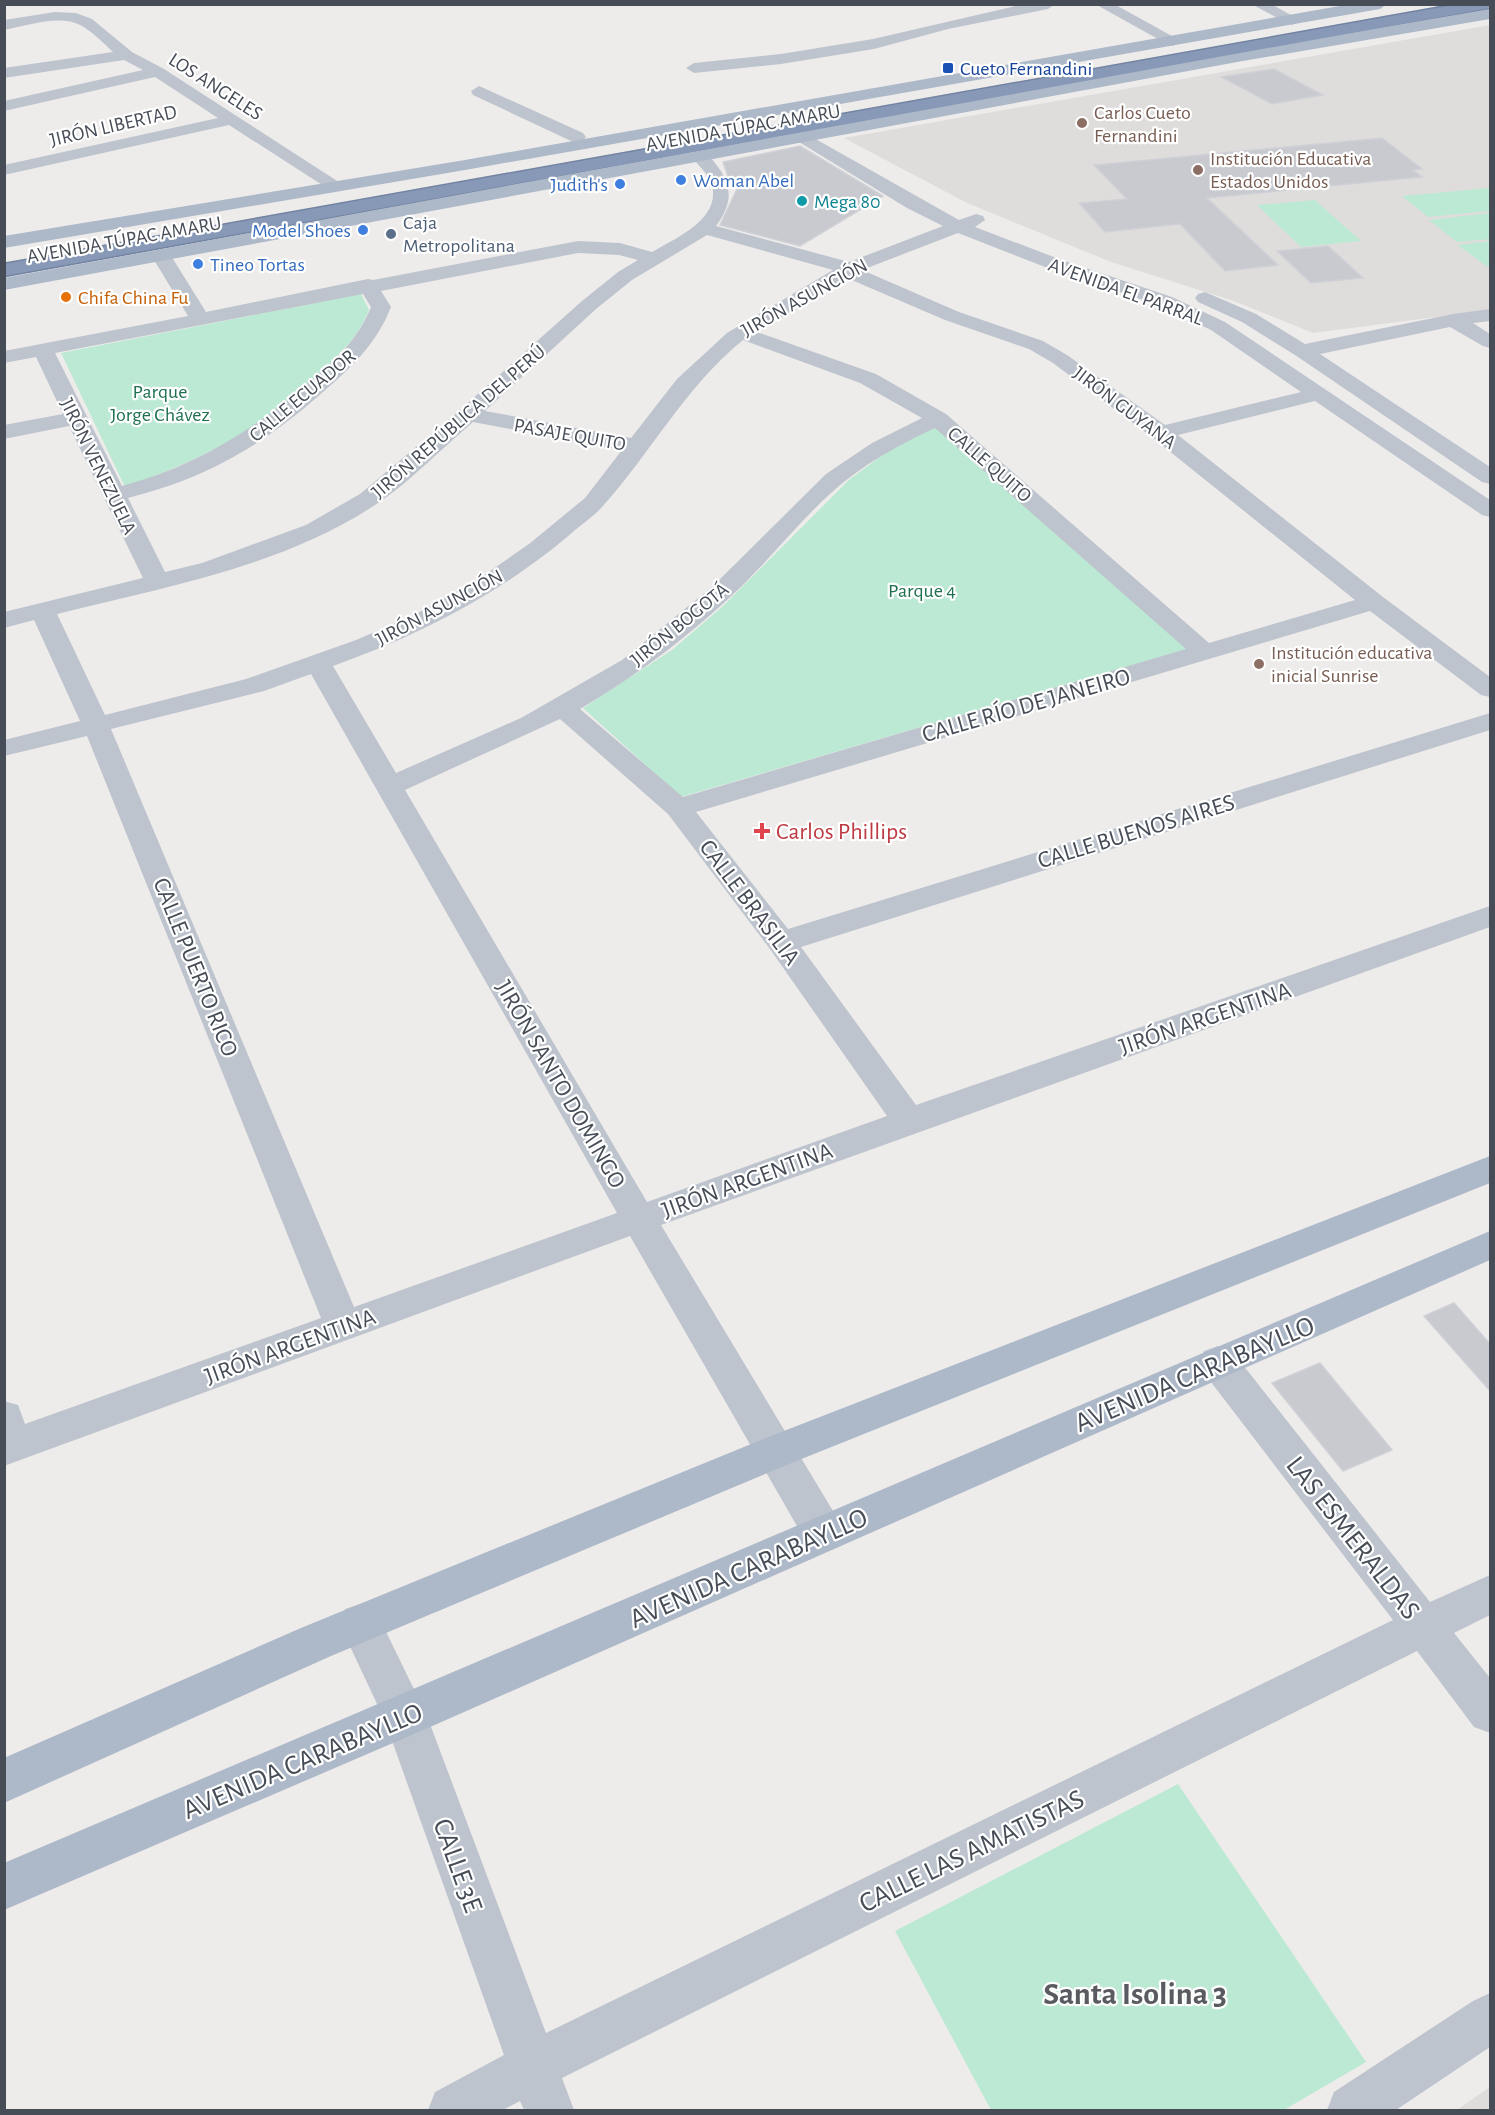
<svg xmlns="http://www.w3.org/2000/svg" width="1495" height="2115" font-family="'Alegreya Sans',sans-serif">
  <rect width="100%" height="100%" fill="#eeeceb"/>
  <g fill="#dfdddc">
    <polygon points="1490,25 1490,310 1313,333 1234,301 1111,262 967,203 844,138"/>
    <polygon points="1490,2087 1490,2110 1457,2110"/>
  </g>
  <g fill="#bce9d3">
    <polygon points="1490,188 1490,211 1428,217 1402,196"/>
    <polygon points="1315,200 1361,241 1301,247 1257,205"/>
    <polygon points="1490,213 1490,239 1457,242 1429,220"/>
    <polygon points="1490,241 1490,266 1486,266 1458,245"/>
    <path d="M361,294l8,16c-11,28 -30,45 -51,65 -63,58 -114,83 -193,112l-64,-134z"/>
    <polygon points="936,427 1187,649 681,797 583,708 672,650 722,607 850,479 892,448"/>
    <polygon points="1178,1784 1366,2062 1284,2110 991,2110 895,1931"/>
  </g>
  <g fill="#c9cad0" stroke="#d0d1d7" stroke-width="1.5">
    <polygon points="1274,69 1323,95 1272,104 1221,77"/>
    <polygon points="1382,138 1422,169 1413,170 1422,177 1207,198 1278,265 1225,271 1180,224 1105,232 1079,203 1127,199 1094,165"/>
    <polygon points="800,146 883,196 800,246 720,225 738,187 732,188 723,162"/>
    <polygon points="1328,246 1363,278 1311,283 1277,251"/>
    <polygon points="1454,1303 1491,1345 1491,1392 1424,1316"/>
    <polygon points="1320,1363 1392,1450 1343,1471 1272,1383"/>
  </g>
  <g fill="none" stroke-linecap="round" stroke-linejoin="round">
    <defs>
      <polygon id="highway" points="1459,4 1490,4 1490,8 4,276 4,264"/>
    </defs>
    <use href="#highway" stroke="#7284a2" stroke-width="3"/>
    <g fill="#bec4cd" fill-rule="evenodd">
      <polygon points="1024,4 1055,4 1048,9 948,29 874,49 781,64 694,73 686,68 694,63 781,54 873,39"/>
      <polygon points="1095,4 1114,4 1181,41 1173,46 1167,44"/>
      <polygon points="1251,4 1271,4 1300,20 1292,25 1287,23"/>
      <path d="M55,12l21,1 16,6 40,33 32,17 181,117 -9,5 -6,-1 -101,-65 -225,50v-10l214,-47 -63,-41 -151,34v-10l139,-31 -19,-10 -120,18v-10l109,-16c-10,-9 -21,-21 -33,-27 -20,-11 -54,1 -76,5v-10z"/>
      <polygon points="479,86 583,133 586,137 583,141 571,141 473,95 471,91"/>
      <path d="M805,133l154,87 17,-6 7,2 2,4 -10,7 84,32 113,38 53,25 265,178v17l-8,-2 -167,-114 -137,34 205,162 107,80v20l-9,-2 -111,-84 -674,201 92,117 702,-216v17l-689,217 115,158 574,-199v21l-829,298 178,296 6,13 -6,13 -15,5 -15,-5 -179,-311 -626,230v-65l14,4 7,19 296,-106 -234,-582 -83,20v-16l76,-19 -46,-101 -30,8v-16l139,-34 -74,-152 -65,13v-14l59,-11 -27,-57 -32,6v-12l184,-35 -37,-61 10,-6 7,2 38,61 162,-33 5,1 205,-39 42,2 32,9c24,-14 74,-35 58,-72 -4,-8 -13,-16 -18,-23l9,-5c8,2 12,8 17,15 16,21 13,39 -2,59l133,36 94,-36 -36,-18 -108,-66 -3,-4 3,-4zM958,233l87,34 113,38 53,25 90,62 -136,33 -98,-70 -24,-14 -84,-29 -97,-42zM707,235l126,35 -106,63 -50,46 -46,59 -146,-27 111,-102 36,-29zM578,253l41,2 19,5 -20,12 -36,29 -122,109 -100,84 -54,31 -104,38 -37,9 -37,-74c79,-20 134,-52 195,-106 29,-25 54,-49 68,-85l-10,-16zM847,278l98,42 84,29 24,14 100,75 202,162 -146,43 -263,-229 -70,-40 -119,-42zM363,294l8,13c-13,33 -37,54 -63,76 -56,48 -114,84 -186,103l-67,-133zM743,340l117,43 62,35 -50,25 -46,31 -113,112 -91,74 -101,58 -125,55 -63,-107c85,-30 165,-71 234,-129 11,-10 25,-19 35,-30 49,-54 83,-120 141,-167zM473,422l149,28 -37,48 -56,46 -55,38 -60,33 -58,25 -110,39 -141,36 -48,-101c108,-27 224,-47 318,-109 35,-23 66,-56 98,-83zM935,428l251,221 -503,148 -103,-88c60,-35 113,-76 163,-124 30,-30 57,-64 88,-92 31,-28 67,-48 104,-65zM311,674l306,539 -263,94 -243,-578 153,-38zM560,719l108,95 102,135 117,167 -240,86 -242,-412z"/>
      <polygon points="1205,292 1256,314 1305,344 1453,314 1490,309 1490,321 1473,323 1490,334 1490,348 1483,346 1450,327 1320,354 1490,467 1490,484 1482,482 1295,355 1242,322 1198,302 1195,298 1198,294"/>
      <polygon points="1218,1346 1232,1351 1430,1602 1490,1575 1490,1615 1454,1633 1490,1678 1490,1733 1474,1727 1417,1651 562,2078 574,2110 524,2110 520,2101 503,2110 428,2110 435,2092 504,2055 385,1721 339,1623 345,1609 360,1604 375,1609 427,1716 546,2033 1393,1620 1204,1373 1199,1362 1204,1351"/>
      <polygon points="1490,1993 1490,2047 1396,2110 1327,2110 1334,2092 1473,2001"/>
    </g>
    <g fill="#adb8c8" fill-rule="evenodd">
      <polygon points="1351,4 1387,4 1380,9 465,170 4,248 4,236 465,160"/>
      <polygon points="1490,9 1490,19 1237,62 4,290 4,278 1237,52"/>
      <polygon points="1490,1156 1490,1183 789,1464 331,1656 4,1803 4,1758 301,1628 761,1440"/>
      <polygon points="1490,1231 1490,1260 421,1731 4,1910 4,1863"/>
    </g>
    <use href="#highway" fill="#8799b7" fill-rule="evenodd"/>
  </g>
  <rect fill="#1a4fb4" stroke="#fff" stroke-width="2" x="942" y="62" width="12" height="12" rx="3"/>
  <g fill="#8d6e63" stroke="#fff" stroke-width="2">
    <circle cx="1082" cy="123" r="6"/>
    <circle cx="1198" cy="170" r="6"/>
    <circle cx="1259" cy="664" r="6"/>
  </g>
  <g fill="#3f7fe0" stroke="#fff" stroke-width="2">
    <circle cx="681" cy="180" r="6"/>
    <circle cx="620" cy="184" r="6"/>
    <circle cx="363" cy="230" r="6"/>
    <circle cx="198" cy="264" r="6"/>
  </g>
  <circle fill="#0f9aa8" stroke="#fff" stroke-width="2" cx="802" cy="201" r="6"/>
  <circle fill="#5c6f8a" stroke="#fff" stroke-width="2" cx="391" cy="234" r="6"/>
  <circle fill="#e8710a" stroke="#fff" stroke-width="2" cx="66" cy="297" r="6"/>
  <path fill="#e0444e" stroke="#fff" stroke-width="2" d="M759 822h6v6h6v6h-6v6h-6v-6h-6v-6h6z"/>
  <g text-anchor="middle" stroke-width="4.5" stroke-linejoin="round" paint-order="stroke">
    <g font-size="20" fill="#164399" stroke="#fff" text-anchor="start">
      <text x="960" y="75">Cueto Fernandini</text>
    </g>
    <g font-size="20" fill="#464d57" stroke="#fff">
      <text transform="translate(216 86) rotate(33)" y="7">LOS ANGELES</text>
      <text transform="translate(113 125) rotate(-13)" y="7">JIRÓN LIBERTAD</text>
      <text transform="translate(743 127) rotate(-10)" y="7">AVENIDA TÚPAC AMARU</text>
      <text transform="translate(124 239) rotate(-10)" y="7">AVENIDA TÚPAC AMARU</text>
      <text transform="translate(1126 291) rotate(20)" y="7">AVENIDA EL PARRAL</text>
      <text transform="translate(804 297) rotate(-29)" y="7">JIRÓN ASUNCIÓN</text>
      <text transform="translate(302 395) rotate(-40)" y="7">CALLE ECUADOR</text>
      <text transform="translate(1125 407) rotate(37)" y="7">JIRÓN GUYANA</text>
      <text transform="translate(458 421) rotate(-41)" y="7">JIRÓN REPÚBLICA DEL PERÚ</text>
      <text transform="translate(570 434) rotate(10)" y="7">PASAJE QUITO</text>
      <text transform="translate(990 464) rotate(41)" y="7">CALLE QUITO</text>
      <text transform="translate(99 466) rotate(64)" y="7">JIRÓN VENEZUELA</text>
      <text transform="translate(439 607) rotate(-28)" y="7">JIRÓN ASUNCIÓN</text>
      <text transform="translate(679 624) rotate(-39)" y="7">JIRÓN BOGOTÁ</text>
    </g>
    <g font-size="20" fill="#785e54" stroke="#fff" text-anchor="start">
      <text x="1094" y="119">Carlos Cueto<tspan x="1094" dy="23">Fernandini</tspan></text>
      <text x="1210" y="165">Institución Educativa<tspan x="1210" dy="23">Estados Unidos</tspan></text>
      <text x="1271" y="659">Institución educativa<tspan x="1271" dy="23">inicial Sunrise</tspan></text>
    </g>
    <g font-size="20" fill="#366cbe" stroke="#fff" text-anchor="start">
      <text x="693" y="187">Woman Abel</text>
      <text x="608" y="191" text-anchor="end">Judith's</text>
      <text x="351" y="237" text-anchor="end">Model Shoes</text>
      <text x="210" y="271">Tineo Tortas</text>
    </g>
    <g font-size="20" fill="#0d838f" stroke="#fff" text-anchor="start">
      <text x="814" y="208">Mega 80</text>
    </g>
    <g font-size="20" fill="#4e5e75" stroke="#fff" text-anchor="start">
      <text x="403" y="229">Caja<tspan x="403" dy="23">Metropolitana</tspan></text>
    </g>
    <g font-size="20" fill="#c56008" stroke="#fff" text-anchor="start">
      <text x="78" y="304">Chifa China Fu</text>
    </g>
    <g font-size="20" fill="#1e7050" stroke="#fff">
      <text x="160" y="398">Parque<tspan x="160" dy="23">Jorge Chávez</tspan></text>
      <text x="922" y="597">Parque 4</text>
    </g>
    <g font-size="24" fill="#464d57" stroke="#fff">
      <text transform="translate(1026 705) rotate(-16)" y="8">CALLE RÍO DE JANEIRO</text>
      <text transform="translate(1136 831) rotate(-17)" y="8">CALLE BUENOS AIRES</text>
      <text transform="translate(750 902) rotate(53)" y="8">CALLE BRASILIA</text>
      <text transform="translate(196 967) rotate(68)" y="8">CALLE PUERTO RICO</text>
      <text transform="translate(1205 1018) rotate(-19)" y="8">JIRÓN ARGENTINA</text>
      <text transform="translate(561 1084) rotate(60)" y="8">JIRÓN SANTO DOMINGO</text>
      <text transform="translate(747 1180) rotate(-20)" y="8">JIRÓN ARGENTINA</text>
      <text transform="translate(290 1346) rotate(-20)" y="8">JIRÓN ARGENTINA</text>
    </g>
    <g font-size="24" fill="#be3a42" stroke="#fff" text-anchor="start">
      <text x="776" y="839">Carlos Phillips</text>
    </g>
    <g font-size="28" fill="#464d57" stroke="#fff">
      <text transform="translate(1194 1373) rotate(-23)" y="10">AVENIDA CARABAYLLO</text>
      <text transform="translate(1354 1537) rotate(52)" y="10">LAS ESMERALDAS</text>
      <text transform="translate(748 1567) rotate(-24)" y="10">AVENIDA CARABAYLLO</text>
      <text transform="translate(302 1760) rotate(-23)" y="10">AVENIDA CARABAYLLO</text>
      <text transform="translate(971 1850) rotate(-26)" y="10">CALLE LAS AMATISTAS</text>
      <text transform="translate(459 1865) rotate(70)" y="10">CALLE 3E</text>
    </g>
    <g font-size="32" font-weight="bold" fill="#595b60" stroke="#fff">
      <text x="1135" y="2004">Santa Isolina 3</text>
    </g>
  </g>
  <rect width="1495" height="2115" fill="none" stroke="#464d57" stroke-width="12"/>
</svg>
